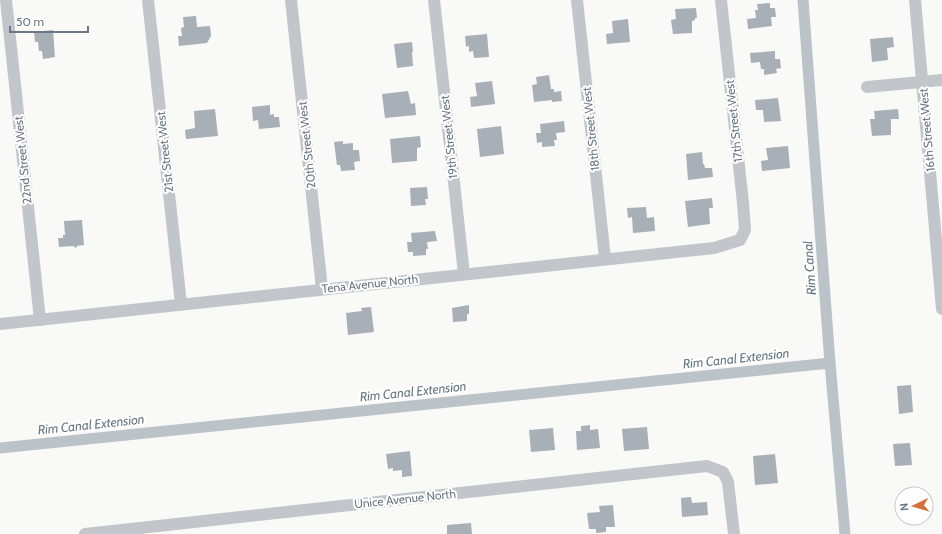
<svg xmlns="http://www.w3.org/2000/svg" width="942" height="534" font-family="Cabin,sans-serif">
  <rect width="100%" height="100%" fill="#f9f9f8"/>
  <g fill="none" stroke-linecap="round" stroke-linejoin="round">
    <g stroke="#bbc3c9" stroke-width="11">
      <polyline points="803,0 830,363 845,534"/>
      <polyline points="0,448 830,363"/>
    </g>
  </g>
  <g fill="#a9afb6">
    <polygon points="770,3 770,8 775,8 776,17 771,17 772,26 748,29 747,19 756,18 755,10 758,10 757,4"/>
    <polygon points="696,8 697,18 695,18 695,20 692,21 692,33 673,34 671,20 676,19 675,9"/>
    <polygon points="196,16 197,27 210,26 211,36 207,43 179,46 178,36 182,36 181,28 184,27 183,17"/>
    <polygon points="628,19 630,42 607,44 606,34 613,33 612,21"/>
    <polygon points="53,30 55,57 43,59 42,51 39,51 38,42 35,42 34,32"/>
    <polygon points="487,34 489,57 474,58 473,51 469,52 469,46 466,47 465,36"/>
    <polygon points="893,37 894,47 887,48 888,60 872,62 870,39"/>
    <polygon points="412,42 413,52 412,52 413,66 397,68 394,44"/>
    <polygon points="775,51 775,59 780,59 781,68 776,69 777,73 764,75 764,69 761,69 760,62 751,63 750,53"/>
    <polygon points="549,75 551,89 554,89 554,92 561,91 562,101 552,102 552,100 534,102 532,85 537,84 536,77"/>
    <polygon points="492,81 495,104 471,107 470,97 477,96 475,83"/>
    <polygon points="408,91 411,104 415,103 416,115 385,118 382,94"/>
    <polygon points="778,98 781,121 764,122 763,110 756,110 755,100"/>
    <polygon points="270,105 270,115 274,114 274,117 279,117 280,127 259,129 258,120 253,121 252,107"/>
    <polygon points="215,109 218,136 186,139 185,130 195,128 194,111"/>
    <polygon points="898,109 899,119 891,119 891,135 872,136 870,119 875,119 874,111"/>
    <polygon points="564,121 565,132 556,133 557,140 554,140 555,146 542,147 542,142 537,143 536,133 541,133 540,124"/>
    <polygon points="501,126 504,154 480,157 477,129"/>
    <polygon points="420,136 421,147 417,148 417,161 392,163 390,139"/>
    <polygon points="343,141 343,144 353,143 353,150 359,150 360,161 354,162 355,170 341,171 340,165 337,165 334,142"/>
    <polygon points="788,146 790,168 762,171 761,161 768,160 766,148"/>
    <polygon points="702,152 703,164 704,164 705,168 712,168 713,177 688,180 686,154"/>
    <polygon points="427,187 428,199 425,199 426,205 411,206 410,188"/>
    <polygon points="712,198 713,208 709,208 710,224 688,227 685,201"/>
    <polygon points="646,207 647,218 654,217 655,231 633,233 632,217 628,218 627,208"/>
    <polygon points="82,220 84,245 77,246 76,248 73,246 59,247 58,238 63,238 63,235 65,235 64,221"/>
    <polygon points="435,231 437,241 427,242 428,249 426,249 426,255 413,256 413,252 408,252 407,242 412,242 411,233"/>
    <polygon points="469,305 469,314 467,314 467,321 453,322 452,308"/>
    <polygon points="371,307 374,332 348,335 346,313 362,311 361,308"/>
    <polygon points="911,385 913,412 899,414 897,386"/>
    <polygon points="590,425 590,430 598,429 600,448 577,450 576,431 581,431 581,426"/>
    <polygon points="647,427 649,449 624,451 622,429"/>
    <polygon points="553,428 555,450 531,452 529,430"/>
    <polygon points="910,443 912,465 895,466 893,444"/>
    <polygon points="410,451 412,476 402,477 402,470 393,471 393,468 388,469 386,454"/>
    <polygon points="775,454 778,483 755,485 753,456"/>
    <polygon points="691,497 692,503 707,502 708,515 682,517 681,498"/>
    <polygon points="613,505 615,527 606,527 606,532 596,533 596,529 589,529 587,513 600,512 599,506"/>
    <polygon points="471,523 472,534 447,534 447,525"/>
  </g>
  <g fill="none" stroke-linecap="round" stroke-linejoin="round">
    <g stroke="#c2c5c9" stroke-width="12">
      <polyline points="6,0 40,320"/>
      <polyline points="148,0 181,304"/>
      <polyline points="291,0 322,289"/>
      <polyline points="434,0 464,274"/>
      <polyline points="577,0 605,258"/>
      <polyline points="915,0 942,309"/>
      <polyline points="867,87 942,80"/>
      <polyline points="0,324 714,248 740,240 745,230 743,203 721,0"/>
      <polyline points="85,534 707,466 723,472 728,482 734,534"/>
    </g>
  </g>
  <g text-anchor="middle" stroke-width="4" stroke-linejoin="round" paint-order="stroke">
    <g font-size="12" fill="#6c7785" stroke="#fff">
      <text transform="translate(734 121) rotate(-96)" y="4">17th Street West</text>
      <text transform="translate(591 129) rotate(-96)" y="4">18th Street West</text>
      <text transform="translate(927 130) rotate(-95)" y="4">16th Street West</text>
      <text transform="translate(449 137) rotate(-96)" y="4">19th Street West</text>
      <text transform="translate(307 145) rotate(-96)" y="4">20th Street West</text>
      <text transform="translate(165 152) rotate(-96)" y="4">21st Street West</text>
      <text transform="translate(23 160) rotate(-96)" y="4">22nd Street West</text>
      <text transform="translate(370 284) rotate(-6)" y="4">Tena Avenue North</text>
      <text transform="translate(405 499) rotate(-6)" y="4">Unice Avenue North</text>
    </g>
    <g font-size="13" font-style="italic" fill="#677780" stroke="#fff">
      <text transform="translate(809 268) rotate(-94)" y="5">Rim Canal</text>
      <text transform="translate(736 358) rotate(-6)" y="5">Rim Canal Extension</text>
      <text transform="translate(413 391) rotate(-6)" y="5">Rim Canal Extension</text>
      <text transform="translate(91 424) rotate(-6)" y="5">Rim Canal Extension</text>
    </g>
  </g>
  <g transform="translate(914 506) rotate(265)"><circle r="19" fill="#ffffff" stroke="#c4c9ce"/>
  <path d="M0-3L7 15L0 10L-7 15Z" fill="#d3713e"/>
  <text y="-6" font-size="11" font-weight="bold" text-anchor="middle" fill="#6c7785">N</text>
  </g>
  <path d="M10 26v6h78v-6" fill="none" stroke="#6c7785" stroke-width="2"/>
  <text x="16" y="26" font-size="12" fill="#6c7785" stroke="#ffffff" stroke-width="3" paint-order="stroke">50 m</text>
</svg>
